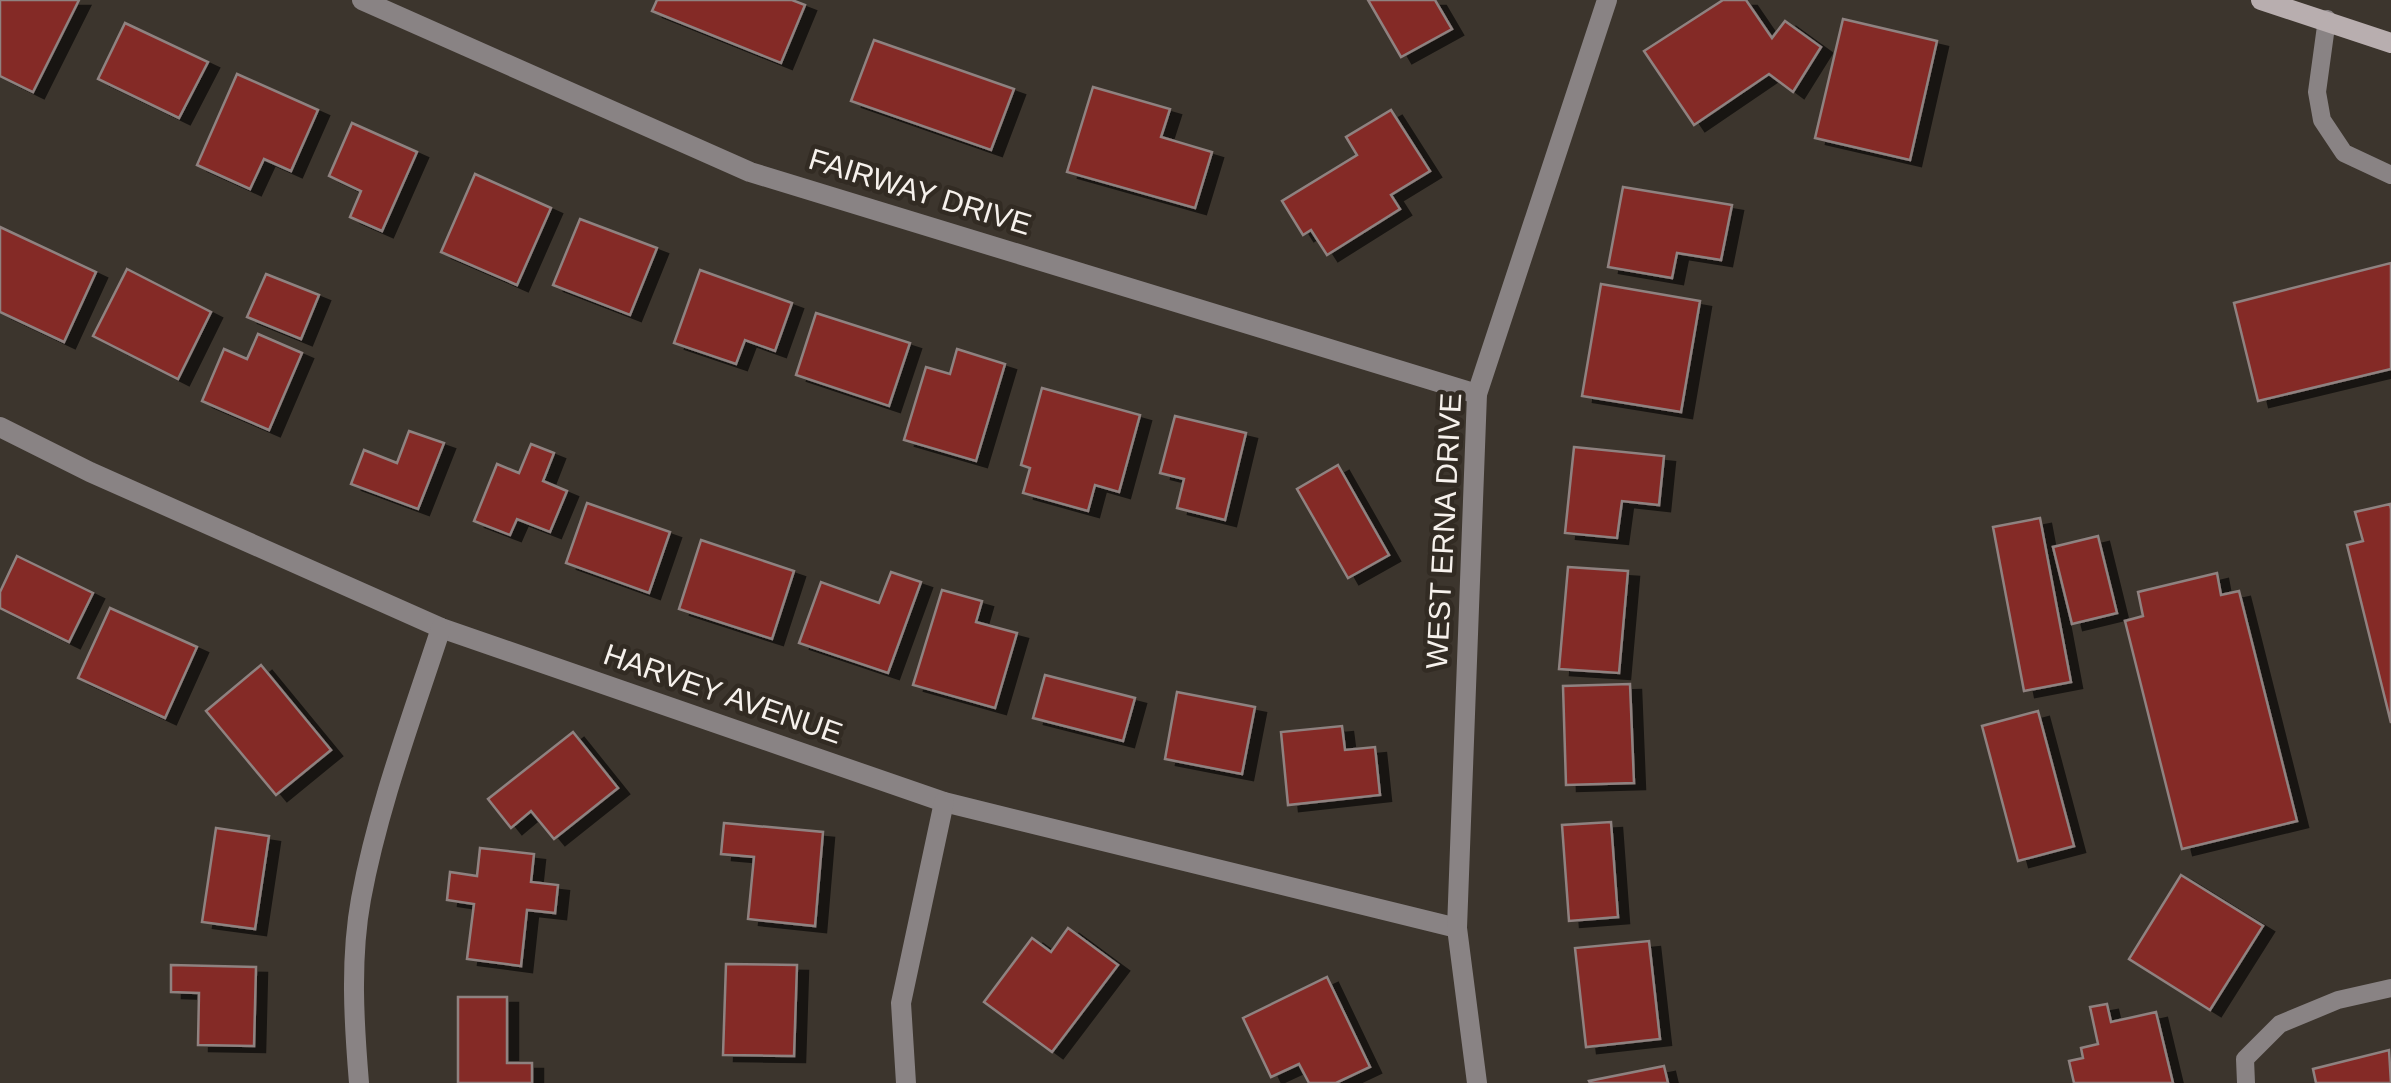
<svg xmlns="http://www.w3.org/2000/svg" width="2391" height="1083" font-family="Helvetica,sans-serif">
  <defs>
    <filter id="shadow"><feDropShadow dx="11" dy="6" stdDeviation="0" flood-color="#0009"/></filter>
  </defs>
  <rect width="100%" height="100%" fill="#3c352d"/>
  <g fill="#842a27" stroke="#8f8280" stroke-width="2.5" filter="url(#shadow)">
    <polygon points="0,0 79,0 33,92 0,76"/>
    <polygon points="657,0 792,0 805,5 781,63 652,11"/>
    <polygon points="1368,0 1435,0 1452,29 1401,57"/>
    <polygon points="1723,0 1746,0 1772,38 1785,21 1821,47 1793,92 1769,74 1694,125 1644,51"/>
    <polygon points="1843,19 1937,41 1910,160 1815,138"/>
    <polygon points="125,23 208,62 179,118 98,79"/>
    <polygon points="874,40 1014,89 991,150 851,101"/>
    <polygon points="237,74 318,110 291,171 264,159 250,189 197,165"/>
    <polygon points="1093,87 1170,109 1161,137 1212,152 1195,208 1067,172"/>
    <polygon points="1391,110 1430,171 1391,195 1400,209 1327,255 1311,230 1303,235 1282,201 1357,155 1346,137"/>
    <polygon points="352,123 417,152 382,231 350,217 361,191 329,176"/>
    <polygon points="475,174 551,208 517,285 441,252"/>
    <polygon points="1623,187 1732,205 1721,260 1677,253 1672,278 1608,267"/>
    <polygon points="580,219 657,248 630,315 553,285"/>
    <polygon points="0,227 96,272 64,342 0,312"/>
    <polygon points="2391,263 2391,369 2258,401 2234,303"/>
    <polygon points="127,269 211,312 178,379 93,336"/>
    <polygon points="700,270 792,303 775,351 745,340 736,364 674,343"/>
    <polygon points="266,274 319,295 301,339 247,317"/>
    <polygon points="1601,284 1700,301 1681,412 1582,396"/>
    <polygon points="816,313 910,343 889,406 796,375"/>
    <polygon points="258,334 302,353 269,430 202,401 224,349 247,359"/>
    <polygon points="957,349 1005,364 976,461 904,440 926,367 950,374"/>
    <polygon points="1042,388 1140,415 1119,492 1095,485 1088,511 1023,493 1030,468 1021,465"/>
    <polygon points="1175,416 1246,433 1225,520 1177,508 1184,479 1160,473"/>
    <polygon points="409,431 444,443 418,509 351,484 364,450 397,463"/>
    <polygon points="531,444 554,453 543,481 567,491 550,532 517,519 510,535 474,521 497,464 519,473"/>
    <polygon points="1574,447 1664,456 1659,505 1622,501 1617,538 1565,533"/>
    <polygon points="1338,465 1389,555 1348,578 1297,489"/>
    <polygon points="587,503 670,532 649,593 566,563"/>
    <polygon points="2390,504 2391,509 2391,723 2347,545 2363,541 2355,512"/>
    <polygon points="2040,518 2071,682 2024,691 1993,527"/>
    <polygon points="2098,536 2117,613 2072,624 2053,547"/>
    <polygon points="701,540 794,571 772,639 679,609"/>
    <polygon points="17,556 93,593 69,642 0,608 0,592"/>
    <polygon points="1568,567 1628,571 1619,673 1559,669"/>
    <polygon points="891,572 921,582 888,673 799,643 821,582 879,603"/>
    <polygon points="2217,573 2221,595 2239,591 2297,821 2182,849 2125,621 2143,616 2138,592"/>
    <polygon points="942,590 982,601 976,622 1017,633 995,708 913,685"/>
    <polygon points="110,608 197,647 165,718 78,678"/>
    <polygon points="261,665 331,750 276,795 206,711"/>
    <polygon points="1045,675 1135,698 1123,741 1033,718"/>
    <polygon points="1630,684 1634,783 1566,785 1563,686"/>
    <polygon points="1177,692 1255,707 1242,774 1165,759"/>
    <polygon points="2038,711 2074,846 2018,861 1982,726"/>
    <polygon points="1342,726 1345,750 1375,747 1380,795 1288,805 1281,732"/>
    <polygon points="573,732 618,788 554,839 531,811 511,828 488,799"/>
    <polygon points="1611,822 1618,917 1569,921 1562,825"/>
    <polygon points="724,823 823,832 815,926 748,919 754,857 721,854"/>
    <polygon points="216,828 269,836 255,929 202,922"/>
    <polygon points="480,848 534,854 531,882 558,885 555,913 527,910 521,966 467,959 474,904 447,900 450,872 477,876"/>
    <polygon points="2181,875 2263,926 2210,1010 2129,959"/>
    <polygon points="1068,928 1118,965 1052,1052 984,1002 1032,938 1051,952"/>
    <polygon points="1649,941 1660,1039 1586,1047 1575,948"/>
    <polygon points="726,964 797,965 794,1056 723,1055"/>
    <polygon points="171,965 256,967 254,1046 198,1045 199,993 171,992"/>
    <polygon points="1327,977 1370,1067 1336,1083 1309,1083 1299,1064 1271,1077 1243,1018"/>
    <polygon points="458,997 507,997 507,1063 532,1063 532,1083 458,1083"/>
    <polygon points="2107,1004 2111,1022 2156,1012 2173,1083 2074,1083 2069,1061 2083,1058 2081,1048 2098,1044 2090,1007"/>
    <polygon points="2389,1050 2391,1083 2316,1083 2313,1069"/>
    <polygon points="1664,1066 1668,1083 1590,1083 1589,1081"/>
  </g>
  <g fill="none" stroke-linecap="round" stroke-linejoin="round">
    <g stroke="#898384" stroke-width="18">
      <polyline points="2327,19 2317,92 2322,120 2344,153 2391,175"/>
      <polyline points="2246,1083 2245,1059 2280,1024 2338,1000 2391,988"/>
    </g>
    <g stroke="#898384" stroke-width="20">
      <polyline points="362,0 750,172 1477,394"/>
      <polyline points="0,427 90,472 441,628 944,802 1457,928"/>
      <path d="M359,1083c-5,-60 -9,-124 2,-184 17,-92 51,-182 80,-271"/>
      <polyline points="906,1083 901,1003 944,802"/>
      <polyline points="1477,1083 1457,928 1477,394 1607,0"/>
    </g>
    <polyline stroke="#b8aeaf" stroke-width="20" points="2261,0 2391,43"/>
  </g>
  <g text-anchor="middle" stroke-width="9" stroke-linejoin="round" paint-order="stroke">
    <g font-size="30" fill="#f6f1ec" stroke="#322b23">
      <text transform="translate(920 192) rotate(17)" y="10">FAIRWAY DRIVE</text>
      <text transform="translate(1444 531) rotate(-87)" y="10">WEST ERNA DRIVE</text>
      <text transform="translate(723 694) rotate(19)" y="10">HARVEY AVENUE</text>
    </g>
  </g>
</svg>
